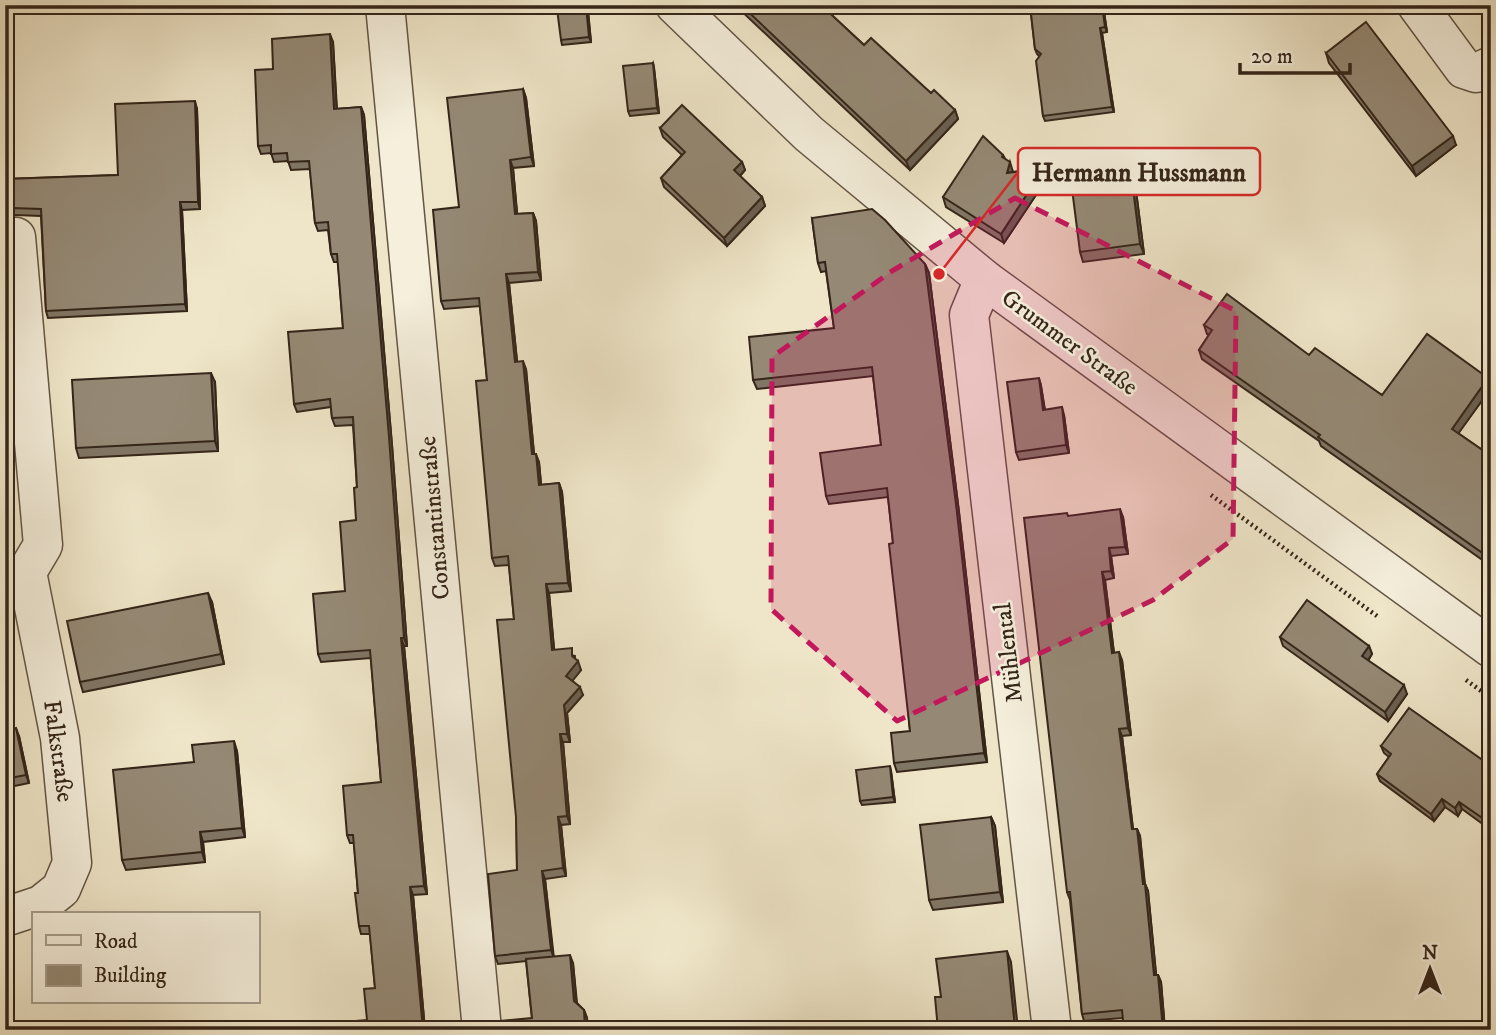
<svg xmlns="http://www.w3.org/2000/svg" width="1496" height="1035" font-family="'IM FELL DW Pica',serif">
  <rect width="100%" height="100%" fill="#efe6c9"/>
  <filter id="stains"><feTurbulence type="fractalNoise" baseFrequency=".00286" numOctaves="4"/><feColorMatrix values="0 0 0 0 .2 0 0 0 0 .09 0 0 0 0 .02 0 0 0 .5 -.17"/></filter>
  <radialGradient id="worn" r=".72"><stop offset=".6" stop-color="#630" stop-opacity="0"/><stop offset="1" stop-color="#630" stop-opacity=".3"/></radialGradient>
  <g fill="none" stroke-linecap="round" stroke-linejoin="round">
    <defs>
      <g id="minor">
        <polyline points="385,5 482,1030"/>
        <polyline points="675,5 809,134 984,279 1491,648"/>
        <polyline points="1417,5 1464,69 1476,73 1491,66"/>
        <polyline points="16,237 43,545 27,572"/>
        <polyline points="984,279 969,315 1052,1030"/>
        <polyline points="5,917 41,905 61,889 72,863 60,738 27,572"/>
      </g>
    </defs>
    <use href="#minor" stroke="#635545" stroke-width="41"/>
    <g stroke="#342519" stroke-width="4.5" stroke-dasharray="2 3.5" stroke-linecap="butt">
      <polyline points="1211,495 1377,616"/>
      <polyline points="1466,680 1491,698"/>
    </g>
    <use href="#minor" stroke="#f5efdc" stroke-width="38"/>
  </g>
  <g fill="#807665" stroke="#342519" stroke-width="2">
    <polygon points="5,5 63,5 63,6 5,8"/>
    <polygon points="735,5 821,5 864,45 955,110 958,119 910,170"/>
    <polygon points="1030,5 1103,5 1107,32 1102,33 1114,112 1045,121 1043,116 1039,56 1037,54 1035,49"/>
    <polygon points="588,11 591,42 562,45 561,40"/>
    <polygon points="333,42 337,109 361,107 364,115 392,445 407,646 404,646 427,894 413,895 425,1030 346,1030 367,1020 375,988 370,934 361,934 359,926 358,893 354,843 350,843 347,835 381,782 371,658 321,662 318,654 345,591 356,520 357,487 353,425 335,426 332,418 331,407 297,412 294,404 343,328 338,262 334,262 331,254 328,230 318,231 315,223 310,169 291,170 288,161 274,162 271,153 261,154 258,146 273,69"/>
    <polygon points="1326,53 1456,145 1416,176 1329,63"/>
    <polygon points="653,63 654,68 659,113 630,116 628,111"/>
    <polygon points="523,89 526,98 534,166 513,168 517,214 533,213 536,221 541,280 509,283 517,361 526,369 534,454 539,462 541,485 559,483 562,492 571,591 549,593 554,650 575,656 575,659 581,670 572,680 583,695 567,713 570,742 563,742 570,824 561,825 566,876 545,879 553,956 573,963 577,1003 584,1010 587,1018 588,1030 502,1030 532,1018 526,961 498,964 495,956 517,870 514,619 509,565 495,566 492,558 487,380 480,306 444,309 441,301 459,207"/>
    <polygon points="197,109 200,209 182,210 187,311 48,318 46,311 41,216 15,215 5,217 5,179 118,175"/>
    <polygon points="660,128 742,162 745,170 740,176 762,197 765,206 727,246 664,187 661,178 682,155 663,137"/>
    <polygon points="1003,155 1013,172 1044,168 1048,177 1004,243 946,207 943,197"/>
    <polygon points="1133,167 1144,254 1083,262 1080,252"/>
    <polygon points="812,218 925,264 929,273 959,512 987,762 897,772 894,763 910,731 893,543 888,497 829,504 826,496 881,445 873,376 757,389 753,380 834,328 826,271 821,272 818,263"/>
    <polygon points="1204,325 1309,355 1382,395 1488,378 1491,388 1458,433 1491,456 1491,566 1321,446 1319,441 1202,359 1199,350 1209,335 1207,334"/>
    <polygon points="215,382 218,451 79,458 76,448"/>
    <polygon points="1041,386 1045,410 1064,415 1069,453 1019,460 1016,452"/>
    <polygon points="1069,516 1123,517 1128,554 1111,556 1114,578 1105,580 1114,653 1122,660 1131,735 1122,736 1133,829 1137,829 1140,836 1145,884 1148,891 1156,975 1158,975 1161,982 1165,1030 1124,1030 1123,1018 1084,1021 1082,1014 1070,900 1067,892"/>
    <polygon points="212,602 224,664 83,692 80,682"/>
    <polygon points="1280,637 1369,646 1372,654 1368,661 1407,694 1388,721 1283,646"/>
    <polygon points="5,706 10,729 19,736 29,783 5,788"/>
    <polygon points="1381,746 1491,766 1491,830 1462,809 1458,816 1445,807 1434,821 1380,781 1377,774 1389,757 1384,753"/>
    <polygon points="237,751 245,837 203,842 205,862 126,870 122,860 194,762"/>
    <polygon points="891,771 895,802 862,805 860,801"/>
    <polygon points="991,817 995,826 1003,902 933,910 929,900"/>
  </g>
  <g fill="#686052" stroke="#342519" stroke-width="2">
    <polygon points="1102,5 1103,5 1107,32 1105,27"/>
    <polygon points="586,6 588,11 591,42 589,37"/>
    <polygon points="1100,28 1102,33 1114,112 1112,107"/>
    <polygon points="330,34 333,42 337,117 334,109"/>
    <polygon points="653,63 654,68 659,113 657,108"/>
    <polygon points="523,89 526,98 534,166 531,157"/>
    <polygon points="195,101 197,109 200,209 198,202"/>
    <polygon points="361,107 364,115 392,445 407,646 404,638"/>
    <polygon points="955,110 958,119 910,170 906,161"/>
    <polygon points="1453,136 1456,145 1416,176 1412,166"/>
    <polygon points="1129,157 1133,167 1144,254 1140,244"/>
    <polygon points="510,160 513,168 518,222 515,214"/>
    <polygon points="742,162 745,170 737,179 734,170"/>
    <polygon points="1010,162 1013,172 1007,173"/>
    <polygon points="1044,168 1048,177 1004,243 1001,234"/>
    <polygon points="762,197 765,206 727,246 724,238"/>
    <polygon points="180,202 182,210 187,311 185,304"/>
    <polygon points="533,213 536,221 541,280 538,272"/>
    <polygon points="925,264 929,273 959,512 987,762 984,753"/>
    <polygon points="506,274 509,283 518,370 515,362"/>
    <polygon points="523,361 526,369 535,463 532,454"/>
    <polygon points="211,373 215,382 218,451 215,441"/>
    <polygon points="1039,378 1041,386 1046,418 1043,410"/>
    <polygon points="1488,378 1491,388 1455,438 1452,429"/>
    <polygon points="1062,407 1064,415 1069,453 1066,445"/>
    <polygon points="536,454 539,462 542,493 539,485"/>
    <polygon points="559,483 562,492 571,591 568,583"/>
    <polygon points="1120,509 1123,517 1128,554 1125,547"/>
    <polygon points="1109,548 1111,556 1114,578 1111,571"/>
    <polygon points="1102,572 1105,580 1115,661 1112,653"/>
    <polygon points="546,584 549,593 555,658 552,650"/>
    <polygon points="208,593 212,602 224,664 221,654"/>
    <polygon points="401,638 404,646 427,894 424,886"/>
    <polygon points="1369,646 1372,654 1365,665 1362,656"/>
    <polygon points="1119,652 1122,660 1131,735 1128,728"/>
    <polygon points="578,661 581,670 570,684 566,676"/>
    <polygon points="1404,685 1407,694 1388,721 1385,712"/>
    <polygon points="580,687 583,695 567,713 570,742 567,734 564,705"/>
    <polygon points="16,728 19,736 29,783 26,775"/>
    <polygon points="1119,729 1122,736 1134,837 1132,829"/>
    <polygon points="560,734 563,742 570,824 567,816"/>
    <polygon points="234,741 237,751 245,837 242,828"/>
    <polygon points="890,766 891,771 895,802 893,797"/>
    <polygon points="1442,799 1445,807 1434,821 1431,814"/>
    <polygon points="1459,802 1462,809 1458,816 1455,808"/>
    <polygon points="558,817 561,825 566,876 563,868"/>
    <polygon points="991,817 995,826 1003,902 1000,892"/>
    <polygon points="1137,829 1140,836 1145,889 1145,884 1148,891 1157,983 1154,975"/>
    <polygon points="200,832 203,842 205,862 202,852"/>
    <polygon points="542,871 545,879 554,958 551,950"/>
    <polygon points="410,887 413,895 425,1030 423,1030"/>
    <polygon points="1007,951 1011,962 1018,1030 1016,1030 1015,1028"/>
    <polygon points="570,955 573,963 577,1009 574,1001"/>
    <polygon points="1158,975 1161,982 1165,1030 1163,1030"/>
    <polygon points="584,1010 587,1018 588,1030 585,1030"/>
  </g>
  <g fill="#958975" stroke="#342519" stroke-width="2">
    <polygon points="741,5 821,5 864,45 871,38 931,93 934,90 955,110 906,161"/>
    <polygon points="1030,5 1102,5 1105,27 1100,28 1112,107 1043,116 1036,61 1041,54 1035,49"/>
    <polygon points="586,6 589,37 561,40 557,9"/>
    <polygon points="1366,22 1453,136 1412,166 1326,53"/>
    <polygon points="330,34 334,109 361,107 389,437 404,638 401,638 424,886 410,887 423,1030 346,1030 345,1022 367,1020 364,989 375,988 369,926 359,926 355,893 358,893 353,835 347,835 343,786 381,782 370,650 318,654 313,594 345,591 340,522 356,520 354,488 357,487 353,417 332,418 330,399 294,404 288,332 343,328 337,254 331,254 328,222 315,223 309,161 288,162 287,153 271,154 271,145 258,146 255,70 273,69 272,39"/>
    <polygon points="653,63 657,108 628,111 623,66"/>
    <polygon points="523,89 531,157 510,160 515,214 533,213 538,272 506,274 515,362 523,361 532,454 536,454 539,485 559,483 568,583 546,584 552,650 572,648 572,656 578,661 566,676 580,687 564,705 567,734 560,734 567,816 558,817 563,868 542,871 551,950 495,956 488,874 517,870 516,817 497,620 514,619 508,556 492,558 476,381 487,380 479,298 441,301 433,210 459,207 447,98"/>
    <polygon points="195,101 198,202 180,202 185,304 46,311 41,209 12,208 5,209 5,179 118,175 115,104"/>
    <polygon points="682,105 742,162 734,170 762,197 724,238 661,178 685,152 660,128"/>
    <polygon points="983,136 1003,155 1002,157 1010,162 1007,173 1044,168 1001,234 943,197"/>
    <polygon points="1129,157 1140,244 1080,252 1069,165"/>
    <polygon points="872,209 885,220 925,264 956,504 984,753 894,763 891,733 910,731 889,544 893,543 887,488 826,496 820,453 881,445 872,367 753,380 749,337 834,328 825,262 818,263 812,218"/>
    <polygon points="1227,294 1309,355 1315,348 1382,395 1427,334 1488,378 1452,429 1491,456 1491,559 1318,437 1320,435 1199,350 1212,330 1204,325"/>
    <polygon points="211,373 215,441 76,448 72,380"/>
    <polygon points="1039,378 1043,410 1062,407 1066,445 1016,452 1007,382"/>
    <polygon points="1120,509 1125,547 1109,548 1111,571 1102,572 1112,653 1119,652 1128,728 1119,729 1132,829 1137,829 1143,884 1145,884 1154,975 1158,975 1163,1030 1124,1030 1122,1010 1082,1014 1070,892 1067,892 1024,518 1067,513 1068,516"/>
    <polygon points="208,593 221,654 80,682 67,621"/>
    <polygon points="1307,600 1369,646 1362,656 1404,685 1385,712 1280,637"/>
    <polygon points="1409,708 1491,766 1491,824 1459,802 1455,808 1442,799 1431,814 1377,774 1391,754 1381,746"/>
    <polygon points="5,711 9,730 16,728 26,775 5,779"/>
    <polygon points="234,741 242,828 200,832 202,852 122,860 113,770 194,762 192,745"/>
    <polygon points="890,766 893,797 860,801 856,770"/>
    <polygon points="991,817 1000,892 929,900 920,825"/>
    <polygon points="1007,951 1015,1028 1003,1030 938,1030 935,997 941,997 936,959"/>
    <polygon points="570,955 574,1001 584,1010 585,1030 502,1030 501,1021 532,1018 526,959"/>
    <polygon points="173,1026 173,1030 135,1030"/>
  </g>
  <path fill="#c2185b" fill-opacity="0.2" stroke="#c2185b" stroke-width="5" stroke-dasharray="14 9" stroke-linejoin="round" d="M1015,198l221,113 -3,228 -80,61 -256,121 -126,-112 1,-252 120,-86z"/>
  <g text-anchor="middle" stroke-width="5" stroke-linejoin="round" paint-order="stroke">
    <g font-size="24" fill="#342519" stroke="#f5efdc">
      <text transform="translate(1070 342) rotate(36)" y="8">Grummer Straße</text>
      <text transform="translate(434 518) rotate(-95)" y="8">Constantinstraße</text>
      <text transform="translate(1008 653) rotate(-97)" y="8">Mühlental</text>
      <text transform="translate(59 751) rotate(82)" y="8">Falkstraße</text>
    </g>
  </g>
  <path fill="none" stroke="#d62828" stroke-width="2.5" d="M939 274L1018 172"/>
  <circle fill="#d62828" stroke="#f5efdc" stroke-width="2.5" cx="939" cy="274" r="7"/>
  <rect fill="#f5efdc" stroke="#d62828" stroke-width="2.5" x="1018" y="148" width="242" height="47" rx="7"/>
  <g font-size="26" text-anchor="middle" font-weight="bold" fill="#342519">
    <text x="1139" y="181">Hermann Hussmann</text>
  </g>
  <rect width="1496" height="1035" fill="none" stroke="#efe6c9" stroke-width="28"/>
  <rect x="7" y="7" width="1482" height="1021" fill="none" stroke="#342519" stroke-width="3.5"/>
  <rect x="14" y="14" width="1468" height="1007" fill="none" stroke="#342519" stroke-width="2"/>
  <rect x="32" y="912" width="228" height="91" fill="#f5efdc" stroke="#a89e8e" stroke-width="2"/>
  <rect x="46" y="935" width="35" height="10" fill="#f5efdc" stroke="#a89e8e" stroke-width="2"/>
  <text x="94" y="948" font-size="21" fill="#342519">Road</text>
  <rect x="46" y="965" width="35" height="21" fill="#958975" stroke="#a89e8e" stroke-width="2"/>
  <text x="94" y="982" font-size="21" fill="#342519">Building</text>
  <g transform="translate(1430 969)" stroke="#f5efdc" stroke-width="5" paint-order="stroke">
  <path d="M0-5L12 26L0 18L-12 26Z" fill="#342519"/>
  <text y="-10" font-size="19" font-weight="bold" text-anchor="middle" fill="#342519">N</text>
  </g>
  <path d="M1240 63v10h110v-10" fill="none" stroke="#342519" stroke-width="3.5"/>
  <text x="1251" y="63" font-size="21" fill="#342519" stroke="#f5efdc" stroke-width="5" paint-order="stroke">20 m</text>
  <rect width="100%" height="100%" filter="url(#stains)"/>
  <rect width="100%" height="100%" fill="url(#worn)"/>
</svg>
